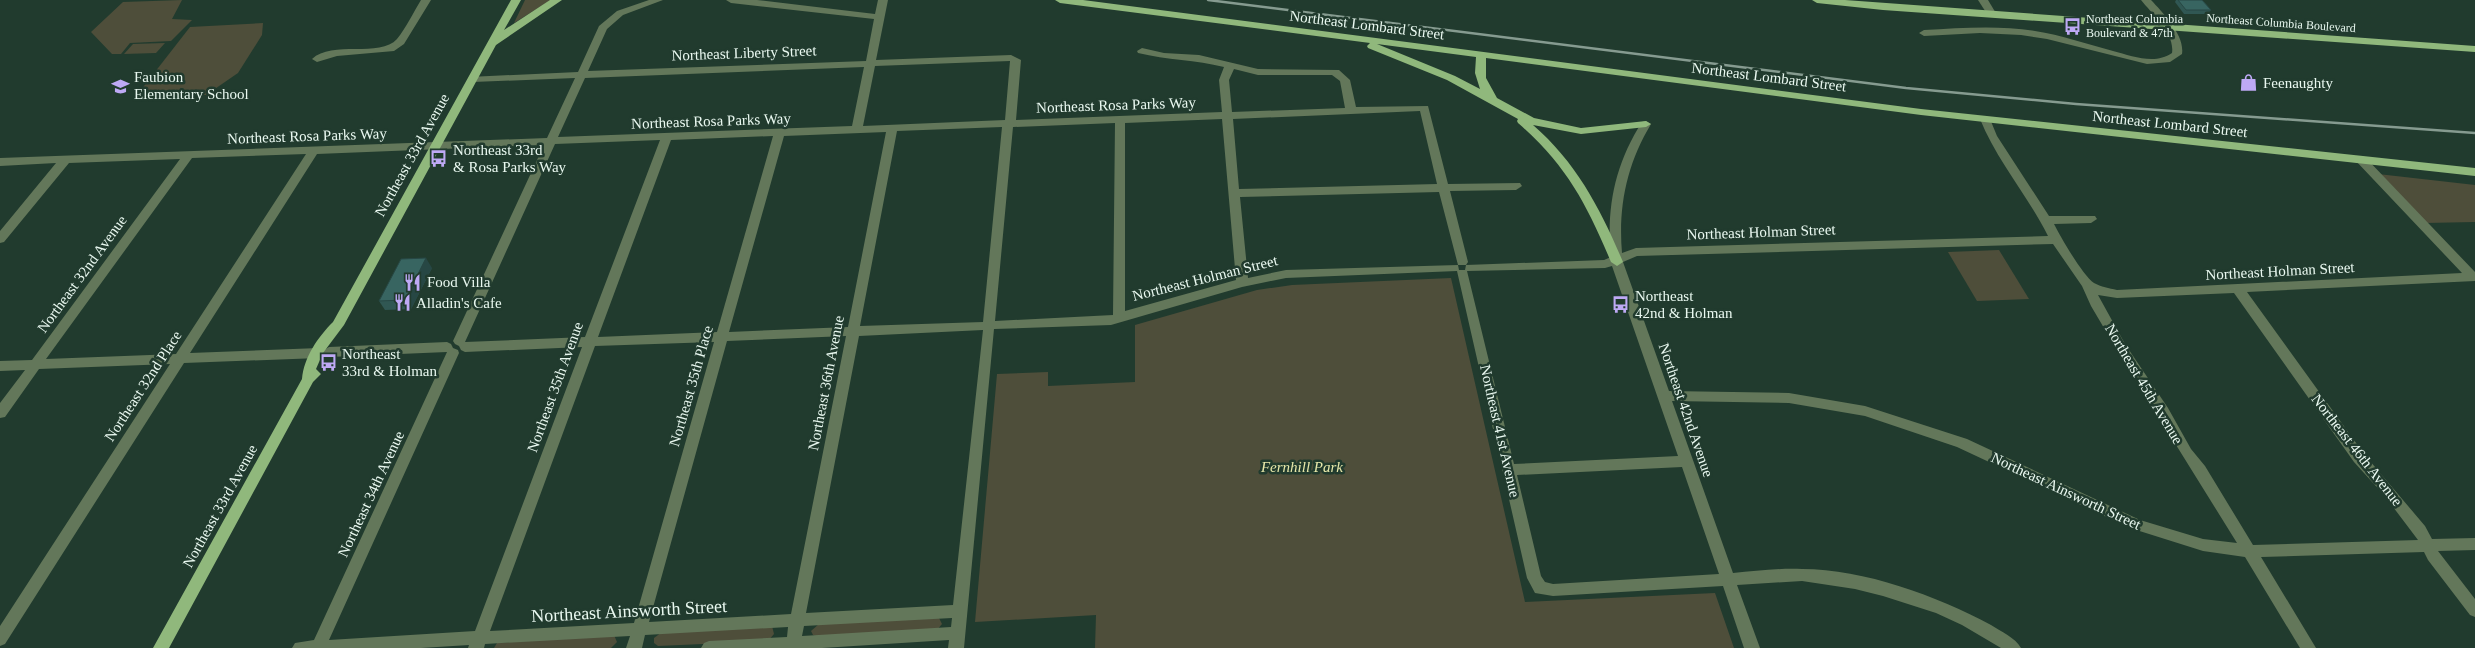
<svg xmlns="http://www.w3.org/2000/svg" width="2475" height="648" font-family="Georgia,serif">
  <rect width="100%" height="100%" fill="#213b2e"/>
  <g fill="#4e4e3a">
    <polygon points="182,0 172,19 192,20 171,41 130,43 121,54 112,54 91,32 123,2"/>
    <polygon points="525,0 551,0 514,23"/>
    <polygon points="263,23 262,35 238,73 206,95 137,95 190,27"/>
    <polygon points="165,43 156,53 124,54 133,44"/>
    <polygon points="2378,174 2475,185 2475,222 2425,223"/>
    <polygon points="1999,250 2029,299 1977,301 1948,252"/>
    <polygon points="1451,278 1525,602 1715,593 1734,648 1095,648 1096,615 975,622 997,374 1048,372 1048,386 1135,382 1135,325 1257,290 1292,285"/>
    <polygon points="939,618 942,624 937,630 817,636 813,635 811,631 819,624"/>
    <polygon points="772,626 774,634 768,641 658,646 654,643 654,638 662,632"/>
    <polygon points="614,635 617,642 611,648 494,648 497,643"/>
  </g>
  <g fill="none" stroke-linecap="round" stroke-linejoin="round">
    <g fill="#63775a" fill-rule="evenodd">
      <path d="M421,0h10l-27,44 -10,7 -57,5 -20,6 -5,-3c20,-19 68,-1 85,-20 9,-11 16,-26 24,-39z"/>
      <path d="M649,0h14l-40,15 -16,14 -19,42 278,-10 8,-42 -143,-16 -5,-3h31l118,14 3,-14h10l-12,60 135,-5 10,5 -5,60 206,-8 -3,-32 5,-13c-28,-7 -57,-7 -86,-14l-1,-2 5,-3 22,5 35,2 59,14 81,1 11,10 6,27 72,-1 20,78 72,-1 2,3 -6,4 -66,1 18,71 -2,3 138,-5 7,-3c-5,-49 4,-93 31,-135l4,-1 5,3c-24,40 -33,82 -29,129l14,-5 412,-12c-20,-40 -51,-75 -68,-117l5,-3 5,3 7,17 52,80h46l2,3 -6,4 -37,1c6,12 29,52 40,59 7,4 15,5 23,7l345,-17 -107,-113 6,-4 4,1 110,115v9l-228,11 117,162 61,72 7,13 43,-1v12l-37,1 37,48v18l-5,-2 -42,-55 -4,-8 -163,5 55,91h-16l-55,-91 -42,-6 -73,-23 -173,-81 -92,-31 -76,-13 -117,-2 61,172c23,-2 46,-5 69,-4 62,0 135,27 189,56 9,6 25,13 30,23h-20l-39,-23 -26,-12 -53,-17 -28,-7 -53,-8 -65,4 23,63h-16l-21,-62 -170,10 -18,-3 -8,-15 -70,-307 -171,7 -44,9 -131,38 -117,4 -30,319h-16l1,-8 -127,8h-121l3,-5 5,-2 78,-4 1,-10 -143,8 -3,13h-16l4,-12 -145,8 -1,4h-16l1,-3 -48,3h-129l3,-5 19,-3 133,-288 -118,5 -5,-2 -5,3 -135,5 -179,281 -5,2v-20l170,-262 -131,5 -34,48 -5,1v-15l25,-33 -25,1v-10l32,-1 148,-201 -111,4 -65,79 -4,1v-12l56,-68 -56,3v-8l547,-20 28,-60 -102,4 -5,-3 1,-2 109,-5 21,-46 18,-15zM1010,61l-5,59 -142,6 12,-60zM864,67l-12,59 -294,11 27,-59zM1234,69l24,6h74l8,6 5,27 -113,4 -3,-32zM1420,111l17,73 -198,5 -6,-70zM1222,119l14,161 -111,31v-188zM1115,123l-2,192 -118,6 18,-194zM1002,127l-19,195 -123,4 37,-195zM886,132l-38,195 -119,5 55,-196zM773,136l-56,196 -119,5 73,-197zM660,140l-75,197 -120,5 90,-198zM544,145l-91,196 2,3 4,2 2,4 4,2 117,-5 -107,284 -146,9 130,-287 -1,-3 -5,-2 -2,-4 -4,-2 -118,5 -5,3 -5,-2 -129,5 127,-199zM306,154l-130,200 -130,5 146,-201zM1439,192l19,73 -172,5 -38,8 -8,-81zM2053,244l29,42 9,20 26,44 120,193 -34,-4 -63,-19 -173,-81 -102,-33 -76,-13 -120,-2 -46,-129 14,-6zM1458,265h8l-1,5h-6zM1612,266l66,190 -164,8 -47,-193 138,-3zM2234,293l120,169 30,33 34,45 -165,5 -48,-79 -14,-17 -23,-41 -43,-64 -27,-49 19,3zM983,330l-30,275 -147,8 53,-277zM846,336l-55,278 -142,8 78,-281zM714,342l-80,281 -144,8 105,-285zM1682,467l37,107 -166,10 -8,-2 -4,-6 -24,-101zM952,618l-1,9 -149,9 2,-10z"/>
      <polygon points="1978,0 1988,0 1997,15 1995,17 1989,17"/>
      <path d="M2141,0h10c12,13 34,35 31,54l-12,8 -23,2 -100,-25 -26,-4 -41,-2 -56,3 -5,-3 5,-3c37,-2 74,-5 111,1 26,4 52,13 78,20 19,5 42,14 59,2 3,-20 -20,-39 -31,-53z"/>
    </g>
    <g fill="#90b87c" fill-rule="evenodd">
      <path d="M511,0h10l-17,30 46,-30h12l-66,45 -152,280 -21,28 -7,16 5,5 -8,8 -144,266h-16l149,-269c2,-22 16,-42 31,-57z"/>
      <path d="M1055,0h28l838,109 554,59v8l-554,-61 -435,-57v20l11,20 37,20 47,10 65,-7 5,3 -5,3 -65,7 -48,-9c44,38 68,85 90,137l-6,4 -6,-4c-25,-59 -44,-96 -93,-139l-1,-2 1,-2 -71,-39 -79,-32 -1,-2 3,-3 -310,-40zM1377,44l99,13 -1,16 5,16 -25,-13z"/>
      <polygon points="1812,0 1845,0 2475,46 2475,52 1883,10 1817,3"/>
    </g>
    <polyline stroke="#869b90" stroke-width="2.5" points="1208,0 1906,88 2076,104 2475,133"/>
  </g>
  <g fill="#305753">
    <polygon points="2176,0 2202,0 2211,10 2208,14 2184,14 2175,2"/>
    <polygon points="432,268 411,309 385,310 379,301"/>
  </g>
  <polygon fill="#274744" points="426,258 432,268 411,309 405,300"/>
  <g fill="#386561" stroke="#274744">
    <polygon points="2178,0 2202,0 2211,10 2186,10"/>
    <polygon points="426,258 405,300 379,301 401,259"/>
  </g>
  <defs>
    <symbol id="bus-bare" viewBox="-9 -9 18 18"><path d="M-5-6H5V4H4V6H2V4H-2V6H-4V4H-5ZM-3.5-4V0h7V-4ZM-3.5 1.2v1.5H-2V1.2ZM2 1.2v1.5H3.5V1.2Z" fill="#bea9f5" stroke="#213b2e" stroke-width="2.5" paint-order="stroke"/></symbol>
    <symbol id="shop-bare" viewBox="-9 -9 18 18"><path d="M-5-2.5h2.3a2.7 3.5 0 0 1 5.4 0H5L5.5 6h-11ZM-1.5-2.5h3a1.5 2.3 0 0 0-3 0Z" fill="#bea9f5" stroke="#213b2e" stroke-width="2.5" paint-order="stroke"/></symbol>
    <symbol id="school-bare" viewBox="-9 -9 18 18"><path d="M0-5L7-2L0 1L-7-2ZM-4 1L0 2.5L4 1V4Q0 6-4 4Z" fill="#bea9f5" stroke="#213b2e" stroke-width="2.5" paint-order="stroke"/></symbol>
    <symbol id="restaurant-bare" viewBox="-9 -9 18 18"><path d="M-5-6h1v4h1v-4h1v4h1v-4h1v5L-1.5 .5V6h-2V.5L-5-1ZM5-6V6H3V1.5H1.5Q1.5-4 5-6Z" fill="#bea9f5" stroke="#213b2e" stroke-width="2.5" paint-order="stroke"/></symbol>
  </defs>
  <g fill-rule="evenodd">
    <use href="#bus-bare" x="2060" y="14" width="25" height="25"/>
    <use href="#shop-bare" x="2236" y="70" width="25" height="25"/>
    <use href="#school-bare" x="108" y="74" width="25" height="25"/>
    <use href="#bus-bare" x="426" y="146" width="25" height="25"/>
    <use href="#restaurant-bare" x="400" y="270" width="25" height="25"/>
    <use href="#restaurant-bare" x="390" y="290" width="25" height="25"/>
    <use href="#bus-bare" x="1608" y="292" width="25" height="25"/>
    <use href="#bus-bare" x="316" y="350" width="25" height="25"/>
  </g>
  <g text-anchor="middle" stroke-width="5" stroke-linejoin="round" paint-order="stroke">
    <g font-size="12" fill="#e9f8f0" stroke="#213b2e" text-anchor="start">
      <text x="2086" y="23">Northeast Columbia<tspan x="2086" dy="14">Boulevard &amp; 47th</tspan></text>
    </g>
    <g font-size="12" fill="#e9f8f0" stroke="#213b2e">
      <text transform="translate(2281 23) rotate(4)" y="4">Northeast Columbia Boulevard</text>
    </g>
    <g font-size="15" fill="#e9f8f0" stroke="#213b2e">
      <text transform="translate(1367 25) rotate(7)" y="5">Northeast Lombard Street</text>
      <text transform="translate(744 53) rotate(-2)" y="5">Northeast Liberty Street</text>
      <text transform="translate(1769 77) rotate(7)" y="5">Northeast Lombard Street</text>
      <text transform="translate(1116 105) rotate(-2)" y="5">Northeast Rosa Parks Way</text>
      <text transform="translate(711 121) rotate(-2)" y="5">Northeast Rosa Parks Way</text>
      <text transform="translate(2170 124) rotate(6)" y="5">Northeast Lombard Street</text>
      <text transform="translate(307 136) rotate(-2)" y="5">Northeast Rosa Parks Way</text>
      <text transform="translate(412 155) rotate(-61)" y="5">Northeast 33rd Avenue</text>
      <text transform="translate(1761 232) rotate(-2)" y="5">Northeast Holman Street</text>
      <text transform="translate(2280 271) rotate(-3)" y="5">Northeast Holman Street</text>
      <text transform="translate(82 274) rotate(-54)" y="5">Northeast 32nd Avenue</text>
      <text transform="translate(1205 278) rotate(-14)" y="5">Northeast Holman Street</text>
      <text transform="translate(826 383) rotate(-79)" y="5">Northeast 36th Avenue</text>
      <text transform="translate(2144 384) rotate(59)" y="5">Northeast 45th Avenue</text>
      <text transform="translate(143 386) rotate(-57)" y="5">Northeast 32nd Place</text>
      <text transform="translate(691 386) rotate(-74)" y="5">Northeast 35th Place</text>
      <text transform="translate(555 387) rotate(-70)" y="5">Northeast 35th Avenue</text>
      <text transform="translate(1686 410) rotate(71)" y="5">Northeast 42nd Avenue</text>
      <text transform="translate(1500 431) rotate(77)" y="5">Northeast 41st Avenue</text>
      <text transform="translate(2357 450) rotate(52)" y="5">Northeast 46th Avenue</text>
      <text transform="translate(2066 491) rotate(25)" y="5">Northeast Ainsworth Street</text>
      <text transform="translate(371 494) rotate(-65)" y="5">Northeast 34th Avenue</text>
      <text transform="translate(220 506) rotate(-61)" y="5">Northeast 33rd Avenue</text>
    </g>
    <g font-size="15" fill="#e9f8f0" stroke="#213b2e" text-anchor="start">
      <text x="134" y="82">Faubion<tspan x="134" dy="17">Elementary School</tspan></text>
      <text x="2263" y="88">Feenaughty</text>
      <text x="453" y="155">Northeast 33rd<tspan x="453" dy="17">&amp; Rosa Parks Way</tspan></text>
      <text x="427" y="287">Food Villa</text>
      <text x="1635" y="301">Northeast<tspan x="1635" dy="17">42nd &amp; Holman</tspan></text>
      <text x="416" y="308">Alladin's Cafe</text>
      <text x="342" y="359">Northeast<tspan x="342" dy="17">33rd &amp; Holman</tspan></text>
    </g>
    <g font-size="15" font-style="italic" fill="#e7e8aa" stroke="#213b2e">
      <text x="1302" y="472">Fernhill Park</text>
    </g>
    <g font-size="18" fill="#e9f8f0" stroke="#213b2e">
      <text transform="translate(629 611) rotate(-3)" y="6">Northeast Ainsworth Street</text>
    </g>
  </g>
</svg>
